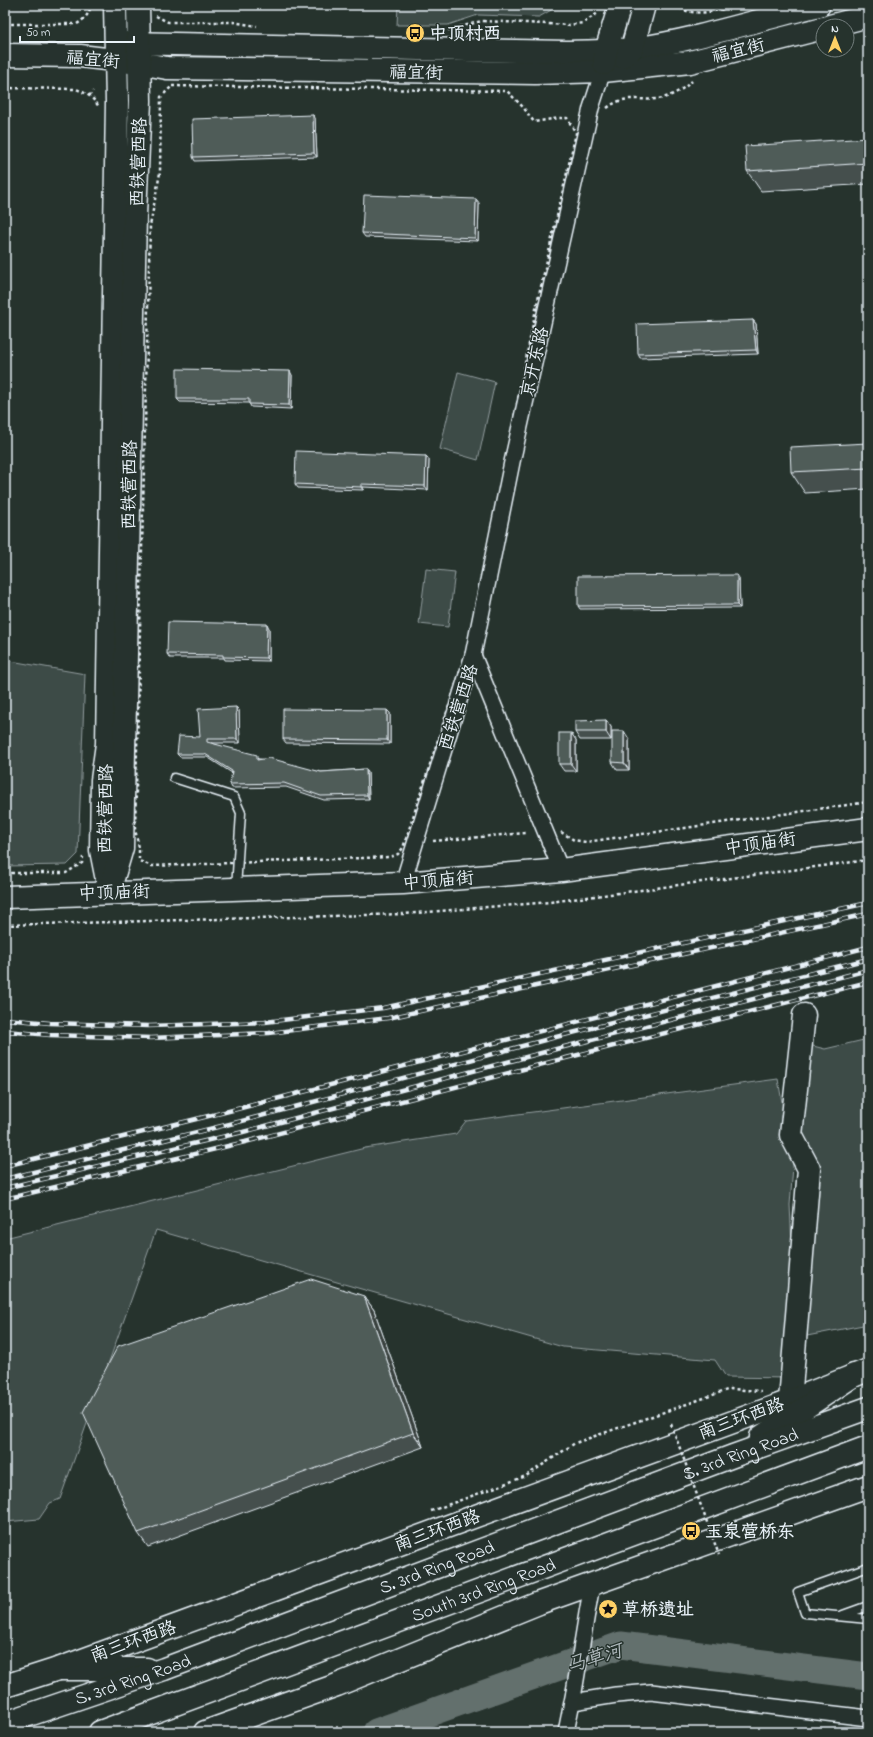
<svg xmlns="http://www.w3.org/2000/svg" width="873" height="1737" font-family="'Indie Flower','LXGW WenKai TC',sans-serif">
  <rect width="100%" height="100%" fill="#26332d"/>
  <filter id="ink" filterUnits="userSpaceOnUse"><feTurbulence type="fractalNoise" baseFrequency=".025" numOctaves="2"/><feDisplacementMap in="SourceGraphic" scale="8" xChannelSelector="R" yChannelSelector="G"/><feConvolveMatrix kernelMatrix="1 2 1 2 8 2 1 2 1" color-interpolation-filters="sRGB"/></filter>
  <g filter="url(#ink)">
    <g fill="#3e4b47" stroke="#939ea0">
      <polygon points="398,5 560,5 539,17 478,15 448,25 397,25"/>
      <polygon points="458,372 495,382 478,460 440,449"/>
      <polygon points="426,569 455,572 448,627 419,624"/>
      <polygon points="5,660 85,674 78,854 67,865 5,866"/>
      <polygon points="868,1039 868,1324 802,1337 815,1174 797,1132 805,1044 825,1049"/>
      <polygon points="778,1079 793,1166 790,1205 792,1247 787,1378 726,1377 715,1360 563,1347 156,1230 60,1499 50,1503 39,1519 5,1522 5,1238 365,1148 456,1134 466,1121"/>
    </g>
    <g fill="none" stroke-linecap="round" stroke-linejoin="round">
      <polyline stroke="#636f6d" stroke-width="27" points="376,1732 621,1645 868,1676"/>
      <defs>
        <g id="lane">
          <polyline points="174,778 234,797 241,813 236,888"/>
          <polyline points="868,1567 798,1592 805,1613 868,1619"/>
          <polyline points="843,1615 868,1606"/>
        </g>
        <g id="street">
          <polyline points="473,655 561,870"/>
          <polyline points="403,883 473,655 512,462 591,108 603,71"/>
          <polyline points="587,1613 592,1585"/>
          <polyline points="573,1702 616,1695 651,1692 868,1718"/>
          <polyline points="566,1732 574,1692"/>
        </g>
        <g id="secondary">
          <polyline points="830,26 868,16"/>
          <path d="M124,43l442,9c22,-1 45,0 67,-3 63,-9 125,-29 186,-44"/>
          <polyline points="5,55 80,56 139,63 167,68 535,73 603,71 690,62 823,28"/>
          <polyline points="622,57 632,49 644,5"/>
          <polyline points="604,64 606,51 620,5"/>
          <polyline points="108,885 101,850 102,780 107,744 117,102 115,5"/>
          <polyline points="109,892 122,848 135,215 140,101 138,5"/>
          <polyline points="5,897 403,883 561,870 868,829"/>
          <polyline points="790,1401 809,1169 791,1135 804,1015"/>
          <polyline points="5,1686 58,1669 790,1401 868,1370"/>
          <polyline points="205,1732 337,1685 539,1603 868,1486"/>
        </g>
        <g id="highway">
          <polyline points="761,1437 854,1375"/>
          <polyline points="58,1669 147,1669"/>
          <path id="s1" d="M5,1723l159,-54 569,-213 135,-48"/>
          <path id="s2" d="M100,1732l768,-285"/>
        </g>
      </defs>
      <use href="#lane" stroke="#e8f1f8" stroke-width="11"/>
      <use href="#street" stroke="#e8f1f8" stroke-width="18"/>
      <use href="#secondary" stroke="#e8f1f8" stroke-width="25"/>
      <use href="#highway" stroke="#e8f1f8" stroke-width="25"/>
      <g stroke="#e8f1f8" stroke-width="2.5" stroke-dasharray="3 3" stroke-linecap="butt">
        <path d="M674,5c20,14 44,5 65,0"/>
        <polyline points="156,16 168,22 233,22 257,26"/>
        <path d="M5,24h72c8,-5 12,-10 14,-19"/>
        <polyline points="448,30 482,21 569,25 583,23 598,13"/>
        <polygon points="172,86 507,91 523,107 534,122 559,118 567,118 576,133 537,304 468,647 403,848 398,854 390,857 152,866 139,861 139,848 135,829 150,226 160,173 161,97"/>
        <path d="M5,88l71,1c10,4 17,8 23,18"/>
        <polyline points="89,96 93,91"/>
        <path d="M607,108c18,-14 29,-7 50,-9 12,-1 27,-10 35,-18"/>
        <polyline points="561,832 574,840 586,842 868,802"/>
        <polyline points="433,841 526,833"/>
        <polyline points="5,873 66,873 82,863 83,857"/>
        <polyline points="5,925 403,914 550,902 868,860"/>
        <polyline points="431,1511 526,1476 575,1443 730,1389 761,1391"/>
      </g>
      <use href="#lane" stroke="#26332d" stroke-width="8"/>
      <use href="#street" stroke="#26332d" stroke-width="15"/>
      <use href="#secondary" stroke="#26332d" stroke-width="22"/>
      <use href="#highway" stroke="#26332d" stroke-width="22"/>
      <defs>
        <g id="rail">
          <polyline points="5,1019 50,1023 149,1026 265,1022 383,1008 868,903"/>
          <polyline points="5,1031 50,1035 151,1038 269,1033 388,1018 868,914"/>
          <polyline points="5,1166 237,1109 868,947"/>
          <polyline points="5,1179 242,1121 556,1037 868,959"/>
          <polyline points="5,1188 243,1132 560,1048 868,970"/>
          <polyline points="5,1199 245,1142 562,1059 868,982"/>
        </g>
      </defs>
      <use href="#rail" stroke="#e8f1f8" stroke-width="4.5"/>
      <use href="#rail" stroke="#26332d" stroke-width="3" stroke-dasharray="9" stroke-linecap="butt"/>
      <defs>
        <polyline id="street-bridge" points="574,1692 587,1613"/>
      </defs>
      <use href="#street-bridge" stroke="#e8f1f8" stroke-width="18" stroke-linecap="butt"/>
      <polyline stroke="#e8f1f8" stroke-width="2.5" stroke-dasharray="3 3" stroke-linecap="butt" points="671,1424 719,1555"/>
      <use href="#street-bridge" stroke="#26332d" stroke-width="15"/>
    </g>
    <g fill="#454f4d" stroke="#e8f1f8">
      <polygon points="313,115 315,118 317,157 195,161 193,157"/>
      <polygon points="868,138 868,184 761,191 747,171"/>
      <polygon points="476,199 479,203 478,241 365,237 362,233"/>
      <polygon points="753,320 756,324 758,354 640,358 638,354"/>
      <polygon points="292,375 291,409 251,407 249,403 180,402 177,399"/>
      <polygon points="868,443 868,489 805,493 791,472"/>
      <polygon points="426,456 429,459 428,490 363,487 363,490 298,488 295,484"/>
      <polygon points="739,578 740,608 580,609 578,606"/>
      <polygon points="269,628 269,661 225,660 224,658 170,658 167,654"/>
      <polygon points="236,707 239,710 240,743 211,743 259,759 260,759 321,772 366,769 368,773 369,799 324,800 286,787 232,788 230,784 232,773 207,757 180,757 177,754 200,737"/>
      <polygon points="390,713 390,744 286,743 283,739"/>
      <polygon points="606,720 611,727 611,740 580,740 575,732"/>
      <polygon points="571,733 576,740 576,771 564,771 559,764"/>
      <polygon points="629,739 629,770 617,770 612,762"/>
      <polygon points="364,1296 374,1310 423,1447 148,1547 138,1533"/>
    </g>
    <g fill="#38403e" stroke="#e8f1f8">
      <polygon points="313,115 315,118 317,157 314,153"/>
      <polygon points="476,199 479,203 478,241 475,238"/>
      <polygon points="753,320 756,324 758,354 756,350"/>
      <polygon points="290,371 292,375 291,409 289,405"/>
      <polygon points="426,456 429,459 428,490 425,486"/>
      <polygon points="361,484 363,487 363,490 361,487"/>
      <polygon points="737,575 739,578 740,608 737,605"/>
      <polygon points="267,624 269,628 269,661 266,658"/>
      <polygon points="236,707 239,710 240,743 237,739"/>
      <polygon points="387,710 390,713 390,744 387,740"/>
      <polygon points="606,720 611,727 611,740 606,732"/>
      <polygon points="624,731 629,739 629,770 624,763"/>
      <polygon points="571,733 576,740 576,771 571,764"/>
      <polygon points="366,769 368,773 369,799 367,795"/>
      <polygon points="364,1296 374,1310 423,1447 413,1433"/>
    </g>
    <g fill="#505c59" stroke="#e8f1f8">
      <polygon points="313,115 314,153 193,157 192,119"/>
      <polygon points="868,138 868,163 747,171 745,146"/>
      <polygon points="364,195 476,199 475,238 362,233"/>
      <polygon points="753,320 756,350 638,354 637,324"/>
      <polygon points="177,369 290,371 289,405 249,404 249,399 177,399"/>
      <polygon points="868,443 868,468 791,472 790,447"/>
      <polygon points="296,451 426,456 425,486 361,484 361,487 295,484"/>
      <polygon points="737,575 737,605 578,606 578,576"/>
      <polygon points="168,622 267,624 266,658 223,657 223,655 167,654"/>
      <polygon points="236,707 237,739 207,739 207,742 257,755 257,760 269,758 321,772 366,769 367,795 321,796 284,783 230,784 232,771 205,754 177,754 179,736 200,737 198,709"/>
      <polygon points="283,709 387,710 387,740 283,739"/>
      <polygon points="606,720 606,732 575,732 575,721"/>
      <polygon points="612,731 624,731 624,763 612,762"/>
      <rect x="559" y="733" width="12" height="31"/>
      <polygon points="311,1279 364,1296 413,1433 138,1533 83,1412 118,1346"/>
    </g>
  </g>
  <defs>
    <symbol id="bus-disc" viewBox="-11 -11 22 22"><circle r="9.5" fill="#ffd166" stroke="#26332d"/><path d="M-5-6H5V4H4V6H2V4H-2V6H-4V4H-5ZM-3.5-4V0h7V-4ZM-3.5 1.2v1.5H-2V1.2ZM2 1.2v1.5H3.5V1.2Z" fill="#111"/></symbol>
    <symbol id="sight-disc" viewBox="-11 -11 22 22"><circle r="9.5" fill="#ffd166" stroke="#26332d"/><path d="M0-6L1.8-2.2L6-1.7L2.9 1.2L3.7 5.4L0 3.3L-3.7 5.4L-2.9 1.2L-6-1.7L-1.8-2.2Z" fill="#111"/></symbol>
  </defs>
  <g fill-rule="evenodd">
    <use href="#bus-disc" x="404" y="22" width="22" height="22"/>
    <use href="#bus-disc" x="680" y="1520" width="22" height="22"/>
    <use href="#sight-disc" x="597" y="1598" width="22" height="22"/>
  </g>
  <g text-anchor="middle" stroke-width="3" stroke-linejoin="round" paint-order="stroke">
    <g font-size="18" font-weight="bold" fill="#e8f1f8" stroke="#26332d" text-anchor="start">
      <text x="429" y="39">中顶村西</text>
      <text x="705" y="1537">玉泉营桥东</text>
      <text x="622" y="1615">草桥遗址</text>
    </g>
    <g font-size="18" fill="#e8f1f8" stroke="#26332d">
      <text transform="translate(738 50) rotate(-14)" y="6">福宜街</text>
      <text transform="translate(93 59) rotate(5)" y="6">福宜街</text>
      <text transform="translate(416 72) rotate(1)" y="6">福宜街</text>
      <text transform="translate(138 162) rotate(-88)" y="6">西铁营西路</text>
      <text transform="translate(534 362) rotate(-77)" y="6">京开东路</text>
      <text transform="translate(129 485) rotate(-89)" y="6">西铁营西路</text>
      <text transform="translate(458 707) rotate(-72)" y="6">西铁营西路</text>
      <text transform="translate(105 809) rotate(-89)" y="6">西铁营西路</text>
      <text transform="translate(760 843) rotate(-8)" y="6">中顶庙街</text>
      <text transform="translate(438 880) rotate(-5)" y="6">中顶庙街</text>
      <text transform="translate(114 892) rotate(-2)" y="6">中顶庙街</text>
      <text transform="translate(741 1418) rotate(-20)" y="6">南三环西路</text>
      <text dy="6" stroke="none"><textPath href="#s1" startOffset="783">S. 3rd Ring Road</textPath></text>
      <text transform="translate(437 1530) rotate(-20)" y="6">南三环西路</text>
      <text dy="6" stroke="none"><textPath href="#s1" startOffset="459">S. 3rd Ring Road</textPath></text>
      <text dy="6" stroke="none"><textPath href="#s2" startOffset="409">South 3rd Ring Road</textPath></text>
      <text transform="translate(133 1641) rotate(-20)" y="6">南三环西路</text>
      <text dy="6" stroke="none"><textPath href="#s1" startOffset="135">S. 3rd Ring Road</textPath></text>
    </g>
    <g font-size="19" font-style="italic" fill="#b3bdc0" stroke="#26332d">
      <text transform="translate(594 1657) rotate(-17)" y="7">马草河</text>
    </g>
  </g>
  <rect width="873" height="1737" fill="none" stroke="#26332d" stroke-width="20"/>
  <rect x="10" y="10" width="853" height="1717" fill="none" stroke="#e8f1f8" stroke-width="1.5" filter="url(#ink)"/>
  <g transform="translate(835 38)"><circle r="19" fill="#26332d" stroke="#747f7e"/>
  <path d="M0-3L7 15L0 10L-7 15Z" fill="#ffd166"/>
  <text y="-6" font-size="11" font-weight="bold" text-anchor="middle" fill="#e8f1f8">N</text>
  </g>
  <path d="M20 36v6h114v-6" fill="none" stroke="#e8f1f8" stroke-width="2"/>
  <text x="26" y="36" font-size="12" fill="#e8f1f8" stroke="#26332d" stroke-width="3" paint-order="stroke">50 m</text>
</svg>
